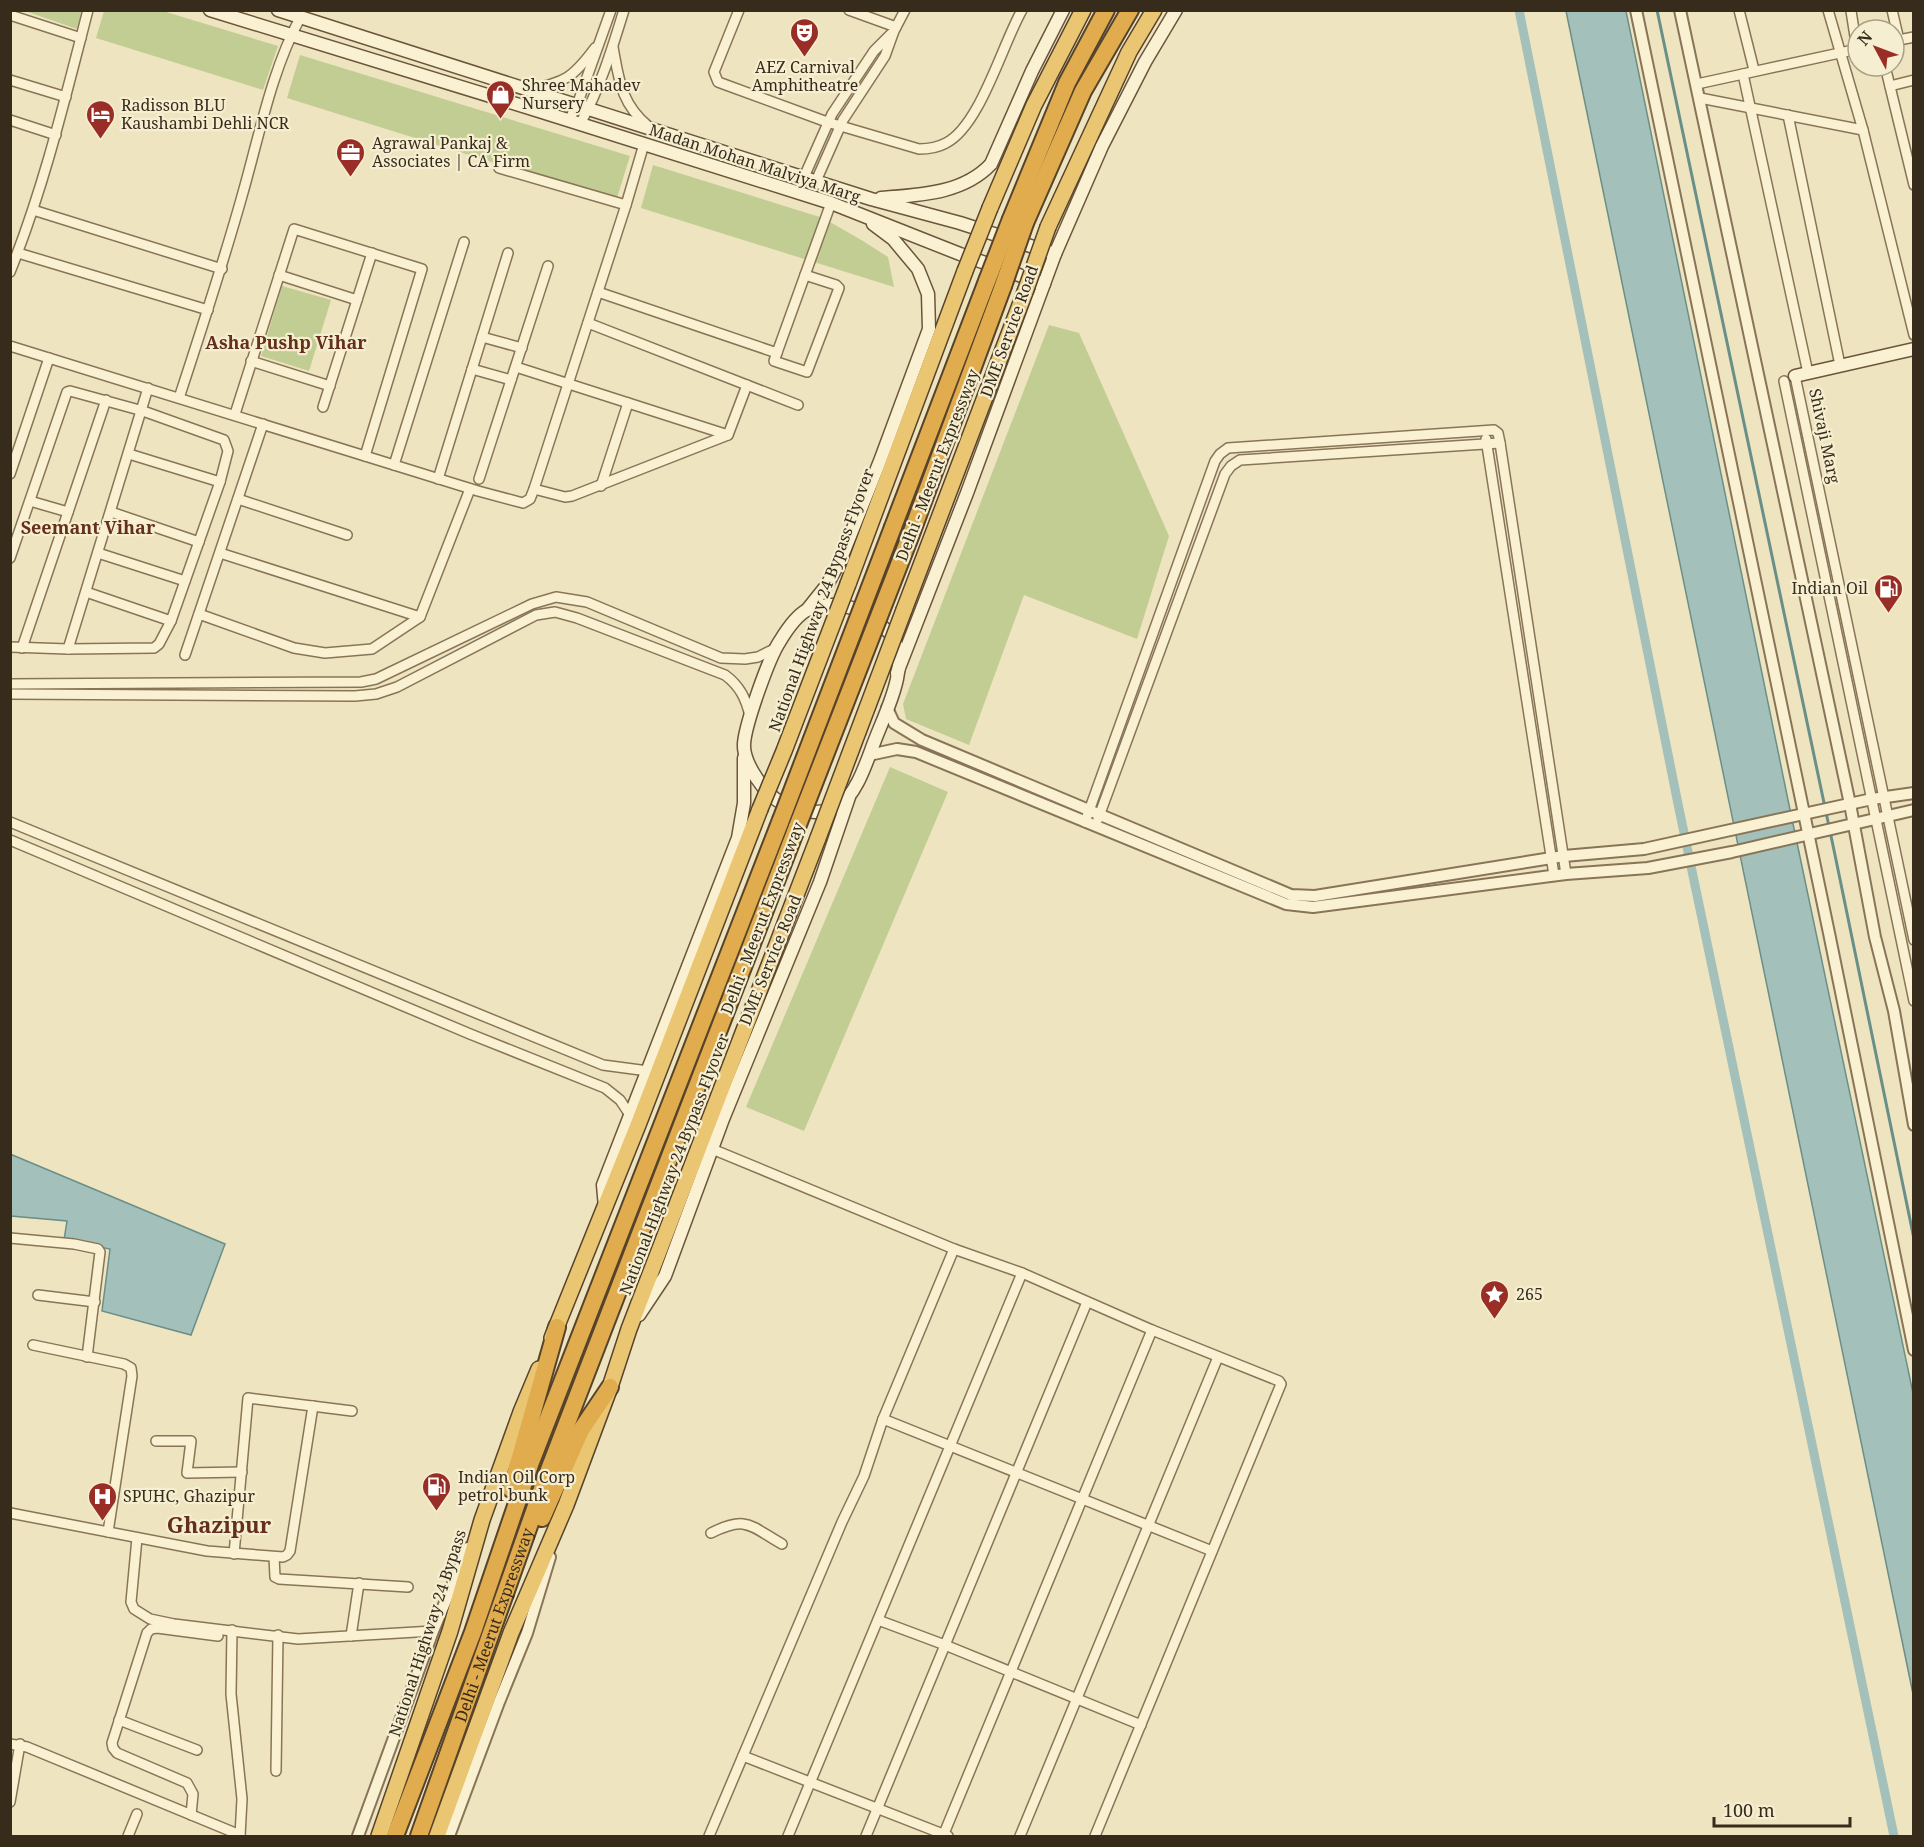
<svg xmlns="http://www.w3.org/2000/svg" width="1924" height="1847" font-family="'Noto Serif',serif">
  <rect width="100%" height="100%" fill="#efe4c0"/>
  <g fill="#c2cd94">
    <polygon points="25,11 82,11 77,29"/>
    <polygon points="163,11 278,46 263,90 96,38 104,11"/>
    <polygon points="300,55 630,156 616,201 287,98"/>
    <polygon points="653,165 823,218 863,241 888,257 894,287 641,208"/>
    <polygon points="282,286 331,300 309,371 261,356"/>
    <polygon points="1049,325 1079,333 1169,536 1137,639 1024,595 969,745 906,719 903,704"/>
    <polygon points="890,767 948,792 804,1131 746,1107"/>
  </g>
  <g fill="#a3c1ba" stroke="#6a8f88" stroke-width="1.5">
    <polygon points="1566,11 1626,11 1788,800 1913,1393 1913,1694"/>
    <polygon points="10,1154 225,1244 191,1335 102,1311 110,1249 64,1240 67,1221 11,1216"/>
  </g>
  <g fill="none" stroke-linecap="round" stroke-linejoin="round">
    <polyline stroke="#6a8f88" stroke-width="3" points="1657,10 1835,855 1914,1239"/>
    <polyline stroke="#a3c1ba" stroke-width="9" points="1519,10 1678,804 1894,1836"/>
    <defs>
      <g id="minor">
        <path d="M739,10l-25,62 4,10 109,40 92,27c10,0 18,-1 27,-6 34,-17 56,-98 76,-133"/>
        <polyline points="849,10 896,27"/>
        <polyline points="1739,10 1754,70"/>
        <polyline points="1828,10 1863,130 1914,335"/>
        <polyline points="1892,10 1899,40"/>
        <polyline points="1851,11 1857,49"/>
        <polyline points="10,15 81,38"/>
        <polyline points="1894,41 1914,37"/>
        <path d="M613,47c6,33 8,57 36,80"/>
        <polyline points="1885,66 1914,185"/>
        <polyline points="10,80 66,97"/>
        <polyline points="1697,84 1743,74"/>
        <polyline points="1890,86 1914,80"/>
        <path d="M529,90c37,-9 43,-11 66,-42"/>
        <polyline points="1700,98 1863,130"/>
        <polyline points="1788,115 1840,365"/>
        <polyline points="10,120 56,135"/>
        <polyline points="569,120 577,105 611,10"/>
        <path d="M580,124c20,-35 32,-75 44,-114"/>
        <polyline points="499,168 626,205"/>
        <polyline points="804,177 832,114 874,51 891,34"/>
        <polyline points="816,181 843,120 885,56 894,31 905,10"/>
        <polyline points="33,210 222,269"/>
        <polyline points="18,253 208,310"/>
        <path d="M10,272c34,-85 55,-173 78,-262"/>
        <polyline points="279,275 357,300"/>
        <polygon points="805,275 836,285 839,288 807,372 774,361"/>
        <polyline points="805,275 831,203"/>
        <polyline points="598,292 777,353"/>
        <polyline points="588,323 798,405"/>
        <polyline points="482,337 522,348"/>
        <polyline points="10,346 478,491 523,503 530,499 534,489 626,205 644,144"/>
        <polyline points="251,361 330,386"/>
        <polyline points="516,367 728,435"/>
        <polyline points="472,369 511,380"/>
        <polyline points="1808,373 1743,74 1858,49"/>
        <polyline points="1795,376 1914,940"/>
        <polyline points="1784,381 1914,1001"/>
        <path d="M179,398c22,-67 44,-134 63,-202 17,-59 29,-124 58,-178"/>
        <polyline points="323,407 372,253"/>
        <polyline points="235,414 294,229 422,269 365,456"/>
        <polyline points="1486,439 1554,875"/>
        <polyline points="129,454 220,482"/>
        <polyline points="394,465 464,242"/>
        <polyline points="10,474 49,358"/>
        <polyline points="438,479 508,253"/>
        <polyline points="479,479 548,266"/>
        <polyline points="601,486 628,403"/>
        <polyline points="534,489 565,497 572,496 728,435 747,385"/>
        <polyline points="238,499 347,535"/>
        <polyline points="30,501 68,512"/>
        <polyline points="111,512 199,542"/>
        <polyline points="98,553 185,581"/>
        <polyline points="220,553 420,617"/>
        <polyline points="10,558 67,392 70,391 143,411 224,440 228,451 220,482 171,621 159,644 154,648 68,649 10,647"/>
        <polyline points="86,592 171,621"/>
        <polyline points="199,614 294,648 325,653 372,649 420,617 470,489"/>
        <polyline points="22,648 106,400"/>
        <polyline points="68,649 148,388"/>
        <polyline points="185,655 263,424"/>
        <polyline points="10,684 361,682 376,679 532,604 556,597 587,602 721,658 745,659 758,657 776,648"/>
        <path d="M10,694l345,2 21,-2 21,-7 139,-72 19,-3 22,6 148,57c15,11 21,24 25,41"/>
        <polyline points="1098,819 1225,474 1231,466 1240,460 1500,443"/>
        <polyline points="10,822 603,1065 648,1071"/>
        <polyline points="1085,822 1215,461 1220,454 1228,448 1494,430 1498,433 1500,443 1566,874"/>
        <polyline points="10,840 470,1034 605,1088 620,1100 630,1115"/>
        <polyline points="712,1149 954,1249 1022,1273 1152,1330 1279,1381 1281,1384 1095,1836"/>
        <polyline points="10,1238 74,1244 98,1249 100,1252 87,1357"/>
        <polyline points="38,1295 95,1302"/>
        <polyline points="33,1345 124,1364 131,1368 132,1376 108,1532"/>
        <polyline points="883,1419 1212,1551"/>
        <polyline points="156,1441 191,1441 187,1473 242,1472"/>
        <polyline points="10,1513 207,1551 283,1557 287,1555 290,1551 313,1406"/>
        <path d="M711,1533c36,-18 39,-7 71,11"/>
        <polyline points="137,1538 131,1602 134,1609 150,1619 174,1624 298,1639 433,1631"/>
        <polyline points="234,1554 248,1398 352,1411"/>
        <polyline points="274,1557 275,1577 279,1579 408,1587"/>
        <polyline points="878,1620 945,1645 1141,1725"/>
        <polyline points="232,1630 231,1694 242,1799 240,1836"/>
        <polyline points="351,1636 359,1583"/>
        <polyline points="119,1720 197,1750"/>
        <polyline points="10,1744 27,1747 240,1835"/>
        <polyline points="743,1756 948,1836"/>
        <polyline points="276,1771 278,1635"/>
        <polyline points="10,1802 20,1744"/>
        <polyline points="191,1815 193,1794 187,1783 117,1753 113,1748 112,1743 147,1633 151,1629 157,1628 218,1636"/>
        <polyline points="128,1836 137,1814"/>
        <polyline points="709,1836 842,1522 864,1476 883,1419 954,1249"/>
        <polyline points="788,1836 1022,1273"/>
        <polyline points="866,1836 1087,1302"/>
        <polyline points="943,1836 1152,1330"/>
        <polyline points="1020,1836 1218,1357"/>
      </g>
      <g id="tertiary">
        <polyline points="1636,10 1829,933 1914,1350"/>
        <polyline points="1680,10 1850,804 1875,937 1894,1011 1914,1125"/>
        <polyline points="887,708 894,723 922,740 1291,895 1315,896 1564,856 1644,849 1872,799 1914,793"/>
        <polyline points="869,755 897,749 916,752 1286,904 1313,907 1566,874 1648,868 1732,852 1914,810"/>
        <polyline points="358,1836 433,1631 468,1548"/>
        <polyline points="449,1836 499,1702 527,1633 550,1557"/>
      </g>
      <g id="secondary">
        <polyline points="210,10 539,111 831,203 960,254 1044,284"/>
        <polyline points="278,10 871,199 960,223 1055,254"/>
        <path d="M881,198c38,-3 82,-4 110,-34l41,-93 31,-61"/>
        <polyline points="1795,376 1914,349"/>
        <path d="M829,605c18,-1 36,6 49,18 4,4 11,8 14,13 19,29 -6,75 -17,104 -8,20 -18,55 -37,66 -19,11 -39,5 -56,-3 -17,-8 -39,-40 -38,-59 1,-19 25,-87 36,-103 6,-10 16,-25 27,-31 6,-3 15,-4 22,-5z"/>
        <polyline points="807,610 827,585 840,561 880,461 929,329 928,294 918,269 893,239 873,224"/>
        <polyline points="897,673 967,493 1055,254 1102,146 1145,62 1176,10"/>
        <polyline points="605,1207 603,1185 738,838 744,803 744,758"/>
        <polyline points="639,1315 665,1276 723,1119 820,882 849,797"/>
      </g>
      <g id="trunk">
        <polyline points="990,208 1034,105 1083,10"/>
        <polyline points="1048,227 1129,52 1154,10"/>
        <polyline points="848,584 965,271"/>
        <polyline points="904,610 1025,292"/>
        <polyline points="552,1338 638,1125 760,809"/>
        <polyline points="379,1836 450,1631 482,1520 521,1412 539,1369"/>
        <polyline points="437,1836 511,1633 566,1505 610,1387 629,1329 818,838"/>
      </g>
      <g id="motorway">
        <polyline points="1011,219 1067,83 1106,10"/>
        <polyline points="1025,223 1083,91 1130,10"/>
        <polyline points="893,527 987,281"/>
        <polyline points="911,534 1003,286"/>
        <polyline points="511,1489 557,1327"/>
        <polyline points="542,1518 581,1430 610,1387"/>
        <polyline points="395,1836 473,1632 531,1462 781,820"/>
        <path id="s1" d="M419,1836l128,-361 250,-648"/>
      </g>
    </defs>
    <use href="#minor" stroke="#887557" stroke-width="12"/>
    <use href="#tertiary" stroke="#887557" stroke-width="14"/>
    <use href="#secondary" stroke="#6a563b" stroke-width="15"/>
    <use href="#trunk" stroke="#56432c" stroke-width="18"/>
    <use href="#motorway" stroke="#56432c" stroke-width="20"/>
    <use href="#minor" stroke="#faf1d3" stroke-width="9"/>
    <use href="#tertiary" stroke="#faf1d3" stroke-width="10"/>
    <use href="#secondary" stroke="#faf1d3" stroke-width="12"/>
    <use href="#trunk" stroke="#eac572" stroke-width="15"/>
    <use href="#motorway" stroke="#e1ac4d" stroke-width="16"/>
    <defs>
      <g id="trunk-bridge">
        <polyline points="965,271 990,208"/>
        <polyline points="1025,292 1048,227"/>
        <polyline points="760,809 784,751 848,584"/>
        <polyline points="818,838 904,610"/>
      </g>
      <g id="motorway-bridge">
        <polyline points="987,281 1011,219"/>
        <polyline points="1003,286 1025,223"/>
        <polyline points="781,820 893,527"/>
        <polyline points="797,827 911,534"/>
      </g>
    </defs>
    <use href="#trunk-bridge" stroke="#56432c" stroke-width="18" stroke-linecap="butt"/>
    <use href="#motorway-bridge" stroke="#56432c" stroke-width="20" stroke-linecap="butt"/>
    <use href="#trunk-bridge" stroke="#eac572" stroke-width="15"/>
    <use href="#motorway-bridge" stroke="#e1ac4d" stroke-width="16"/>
  </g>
  <defs>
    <symbol id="theatre-pin" viewBox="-11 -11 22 30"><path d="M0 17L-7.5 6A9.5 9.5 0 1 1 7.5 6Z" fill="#992e26" stroke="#f6eed0"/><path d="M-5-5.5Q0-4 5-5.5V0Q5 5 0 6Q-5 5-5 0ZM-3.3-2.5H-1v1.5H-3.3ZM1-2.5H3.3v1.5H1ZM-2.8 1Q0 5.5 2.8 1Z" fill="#fff"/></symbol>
    <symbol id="shop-pin" viewBox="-11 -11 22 30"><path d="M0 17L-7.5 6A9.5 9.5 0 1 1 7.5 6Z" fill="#992e26" stroke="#f6eed0"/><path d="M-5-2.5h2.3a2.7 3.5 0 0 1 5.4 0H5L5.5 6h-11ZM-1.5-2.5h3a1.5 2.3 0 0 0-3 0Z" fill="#fff"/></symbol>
    <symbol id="hotel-pin" viewBox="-11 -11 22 30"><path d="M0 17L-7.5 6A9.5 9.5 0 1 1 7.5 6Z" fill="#992e26" stroke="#f6eed0"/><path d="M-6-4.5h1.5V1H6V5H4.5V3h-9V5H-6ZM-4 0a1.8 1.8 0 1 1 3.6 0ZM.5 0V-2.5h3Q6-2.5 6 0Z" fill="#fff"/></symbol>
    <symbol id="office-pin" viewBox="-11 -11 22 30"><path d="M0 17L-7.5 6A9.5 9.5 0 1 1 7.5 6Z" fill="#992e26" stroke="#f6eed0"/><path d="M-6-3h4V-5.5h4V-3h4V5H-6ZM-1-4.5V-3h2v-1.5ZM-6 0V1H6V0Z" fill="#fff"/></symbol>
    <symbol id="fuel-pin" viewBox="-11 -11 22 30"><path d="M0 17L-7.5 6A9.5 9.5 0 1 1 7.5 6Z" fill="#992e26" stroke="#f6eed0"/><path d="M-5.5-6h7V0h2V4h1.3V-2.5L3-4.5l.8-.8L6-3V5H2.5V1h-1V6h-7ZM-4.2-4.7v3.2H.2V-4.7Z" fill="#fff"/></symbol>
    <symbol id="sight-pin" viewBox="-11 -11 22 30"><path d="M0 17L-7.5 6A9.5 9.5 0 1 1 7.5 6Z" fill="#992e26" stroke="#f6eed0"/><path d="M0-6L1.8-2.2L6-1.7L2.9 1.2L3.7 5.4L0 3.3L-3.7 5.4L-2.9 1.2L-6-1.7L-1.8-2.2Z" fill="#fff"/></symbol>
    <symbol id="hospital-pin" viewBox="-11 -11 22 30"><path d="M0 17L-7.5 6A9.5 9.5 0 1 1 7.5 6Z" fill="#992e26" stroke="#f6eed0"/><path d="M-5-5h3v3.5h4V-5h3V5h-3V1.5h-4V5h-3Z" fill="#fff"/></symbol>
  </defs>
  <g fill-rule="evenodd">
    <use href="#theatre-pin" x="788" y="16" width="33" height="45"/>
    <use href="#shop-pin" x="484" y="78" width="33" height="45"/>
    <use href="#hotel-pin" x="84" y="98" width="33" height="45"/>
    <use href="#office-pin" x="334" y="136" width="33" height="45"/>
    <use href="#fuel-pin" x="1872" y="572" width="33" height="45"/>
    <use href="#sight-pin" x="1478" y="1278" width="33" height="45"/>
    <use href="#fuel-pin" x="420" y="1470" width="33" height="45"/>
    <use href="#hospital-pin" x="86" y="1480" width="33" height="45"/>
  </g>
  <g text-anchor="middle" stroke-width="4.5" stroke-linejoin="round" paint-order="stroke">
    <g font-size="16" fill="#372b1c" stroke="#f6eed0" text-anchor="start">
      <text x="805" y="73" text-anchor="middle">AEZ Carnival<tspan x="805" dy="18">Amphitheatre</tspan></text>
      <text x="522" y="91">Shree Mahadev<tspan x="522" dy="18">Nursery</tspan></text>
      <text x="121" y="111">Radisson BLU<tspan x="121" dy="18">Kaushambi Dehli NCR</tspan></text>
      <text x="372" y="149">Agrawal Pankaj &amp;<tspan x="372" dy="18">Associates | CA Firm</tspan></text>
      <text x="1868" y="594" text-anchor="end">Indian Oil</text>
      <text x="1516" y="1300">265</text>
      <text x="458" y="1483">Indian Oil Corp<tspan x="458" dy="18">petrol bunk</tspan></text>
      <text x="123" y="1502">SPUHC, Ghazipur</text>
    </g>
    <g font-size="16" fill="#372b1c" stroke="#f6eed0">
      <text transform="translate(755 163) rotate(18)" y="6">Madan Mohan Malviya Marg</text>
      <text transform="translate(1009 331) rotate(-70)" y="6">DME Service Road</text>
      <text transform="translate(1825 436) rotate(78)" y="6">Shivaji Marg</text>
      <text transform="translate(937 465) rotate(-69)" y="6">Delhi - Meerut Expressway</text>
      <text transform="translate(821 600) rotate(-70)" y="6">National Highway 24 Bypass Flyover</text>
      <text transform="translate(762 918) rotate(-69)" y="6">Delhi - Meerut Expressway</text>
      <text transform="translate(770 960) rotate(-68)" y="6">DME Service Road</text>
      <text transform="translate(674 1164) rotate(-69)" y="6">National Highway 24 Bypass Flyover</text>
      <text dy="6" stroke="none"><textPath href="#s1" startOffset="224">Delhi - Meerut Expressway</textPath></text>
      <text transform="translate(427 1633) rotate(-72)" y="6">National Highway 24 Bypass</text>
    </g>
    <g font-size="18" font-weight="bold" fill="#65301b" stroke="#f6eed0">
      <text x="286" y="349">Asha Pushp Vihar</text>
      <text x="88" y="534">Seemant Vihar</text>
    </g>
    <g font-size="22" font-weight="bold" fill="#65301b" stroke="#f6eed0">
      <text x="219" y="1533">Ghazipur</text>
    </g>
  </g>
  <rect width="1924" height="1847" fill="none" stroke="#372b1c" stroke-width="24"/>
  <g transform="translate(1876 48) rotate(311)"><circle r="28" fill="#f6eed0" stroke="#aaa088" stroke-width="1.5"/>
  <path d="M0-4.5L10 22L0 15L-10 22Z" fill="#992e26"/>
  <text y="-9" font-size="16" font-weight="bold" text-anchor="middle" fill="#372b1c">N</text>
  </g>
  <path d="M1714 1817v9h136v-9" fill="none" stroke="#372b1c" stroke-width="3"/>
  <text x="1723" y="1817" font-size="18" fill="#372b1c" stroke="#f6eed0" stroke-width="4.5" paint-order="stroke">100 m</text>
</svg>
